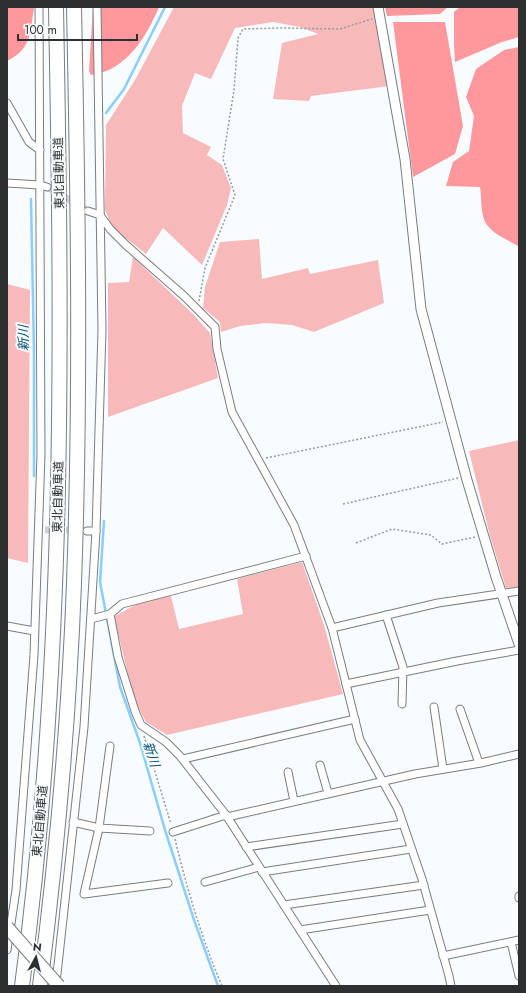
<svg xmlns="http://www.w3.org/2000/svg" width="526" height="993" font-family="Jost,'Noto Sans JP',sans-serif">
  <rect width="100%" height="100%" fill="#f8fcff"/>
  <g fill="#f8b9ba">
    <polygon points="174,7 373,7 389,86 311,96 309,101 273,99 282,43 318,34 300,27 273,22 235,28 211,79 195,73 182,106 183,133 211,147 207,155 222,165 231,188 227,205 202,265 163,228 146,254 119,233 111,224 105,210 106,125 135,80"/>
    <polygon points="259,239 262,279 308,268 310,274 378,260 384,303 314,332 292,325 266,323 240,326 221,332 220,322 203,308 205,287 220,242"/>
    <polygon points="133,257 194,315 210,333 218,378 108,417 108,283 129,282"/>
    <polygon points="7,284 30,290 28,563 7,558"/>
    <polygon points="519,440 519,587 506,588 490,536 469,451"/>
    <polygon points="302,562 324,625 343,694 167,735 146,722 134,699 114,617 145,599 171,596 179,629 243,614 237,579"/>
  </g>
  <g fill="#fe989c">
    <path d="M7,7h26l1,1c-4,24 -2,41 -27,53z"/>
    <path d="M93,7h66c-12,29 -33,64 -68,68l-2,-4z"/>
    <polygon points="385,7 448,7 440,14 387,16"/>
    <polygon points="460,7 519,7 519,37 502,42 455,62 454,45 454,12"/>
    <polygon points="393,22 445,22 463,126 455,154 413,177"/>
    <path d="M519,47v200c-10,-7 -25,-12 -32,-22 -7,-9 -5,-27 -7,-38l-34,-1 7,-24 16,-11 5,-35 -8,-19 10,-28 28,-19z"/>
  </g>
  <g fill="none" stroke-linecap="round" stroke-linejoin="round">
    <g stroke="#88ceff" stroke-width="2.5">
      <polyline points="106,113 124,89 165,7"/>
      <polyline points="31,199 34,351 34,476"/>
      <polyline points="104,521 100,582 120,687 140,743 165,830 194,920 218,986"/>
    </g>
    <g stroke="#cfd3d6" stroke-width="7" stroke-dasharray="7 3.5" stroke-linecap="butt">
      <polyline points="47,187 88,211"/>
      <polyline points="45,530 78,530"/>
    </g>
    <defs>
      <g id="minor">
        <polyline points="7,103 29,142 40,150"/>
        <polyline points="7,183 40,185 47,187"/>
        <polyline points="88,211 100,215 110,229 126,245 184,296 215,327 217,349 232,412 294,525 332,628 360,740 398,809 422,879 449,976 451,986"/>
        <polyline points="87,531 96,531"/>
        <polyline points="110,614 118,657 135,711 141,725 166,742 180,756 226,815 336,986"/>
        <polyline points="386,615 403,667 402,704"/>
        <polyline points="91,619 110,614 122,604 306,556"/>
        <polyline points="7,626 34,631"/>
        <polyline points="332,628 438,603 519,591"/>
        <polyline points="346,684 457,661 519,650"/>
        <polyline points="434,707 443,769"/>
        <polyline points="460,709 479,763"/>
        <polyline points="110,746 99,828 150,831"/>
        <polyline points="183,759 355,719"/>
        <polyline points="320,765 328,793"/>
        <polyline points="288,772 294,801"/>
        <polyline points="227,817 415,774 481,763 519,754"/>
        <polyline points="73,822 99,828 84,894 168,883"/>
        <polyline points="173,832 226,815"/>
        <polyline points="246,847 403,824"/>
        <polyline points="262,872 411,849"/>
        <polyline points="205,882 259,867"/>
        <polyline points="519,896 519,898"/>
        <polyline points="284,905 424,885"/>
        <polyline points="300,930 430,910"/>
        <polyline points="511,942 519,976"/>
        <polyline points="7,950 16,890 34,655 41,455 39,7"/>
        <polyline points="443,956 519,940"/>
        <polyline points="56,983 84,727 96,531 102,330 97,7"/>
      </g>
      <polyline id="tertiary" points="378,7 405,159 421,309 467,480 496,577 519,644"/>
      <g id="motorway">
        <path d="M22,986c44,-325 40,-652 34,-979"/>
        <path d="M40,986c17,-133 29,-268 34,-403 7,-192 4,-384 0,-576"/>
      </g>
    </defs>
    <use href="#minor" stroke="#787d80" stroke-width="9"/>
    <use href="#tertiary" stroke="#787d80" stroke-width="11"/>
    <use href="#motorway" stroke="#787d80" stroke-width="16"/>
    <g stroke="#979a9c" stroke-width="1.5" stroke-dasharray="2 2" stroke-linecap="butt">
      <polyline points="199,301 205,268 235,195 223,159 234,90 238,38 243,29 281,28 340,29 372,19"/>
      <polyline points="266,458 443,422"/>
      <polyline points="343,504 458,478"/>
      <polyline points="356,543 392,529 431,535 442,544 476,537"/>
      <polyline points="144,736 171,824"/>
      <path d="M175,839c12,50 27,100 47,147"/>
    </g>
    <use href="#minor" stroke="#fff" stroke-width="7"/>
    <use href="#tertiary" stroke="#fff" stroke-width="9"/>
    <use href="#motorway" stroke="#fff" stroke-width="14"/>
    <defs>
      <polyline id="primary-bridge" points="7,927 59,986"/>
    </defs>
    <use href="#primary-bridge" stroke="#787d80" stroke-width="14" stroke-linecap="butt"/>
    <use href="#primary-bridge" stroke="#fff" stroke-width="12"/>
  </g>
  <g text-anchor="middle" stroke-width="4" stroke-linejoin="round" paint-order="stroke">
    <g font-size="12" fill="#2d2f30" stroke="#f8fcff">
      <text transform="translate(59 173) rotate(-91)" y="4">東北自動車道</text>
      <text transform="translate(58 497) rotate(-89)" y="4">東北自動車道</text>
      <text transform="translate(40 821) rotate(-85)" y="4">東北自動車道</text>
    </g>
    <g font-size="13" font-style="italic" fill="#044f76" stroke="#f8fcff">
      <text transform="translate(23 338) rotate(-91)" y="5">新川</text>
      <text transform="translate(152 754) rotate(72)" y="5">新川</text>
    </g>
  </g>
  <rect width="526" height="993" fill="none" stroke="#2d2f30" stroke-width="16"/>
  <g transform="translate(36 957) rotate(7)" stroke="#f8fcff" stroke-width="3" paint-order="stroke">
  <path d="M0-3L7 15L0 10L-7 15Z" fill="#2d2f30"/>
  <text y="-6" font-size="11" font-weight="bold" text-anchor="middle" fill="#2d2f30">N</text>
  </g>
  <path d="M18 34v6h119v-6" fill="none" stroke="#2d2f30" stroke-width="2"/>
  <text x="24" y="34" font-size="12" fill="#2d2f30" stroke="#f8fcff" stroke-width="3" paint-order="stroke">100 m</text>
</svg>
